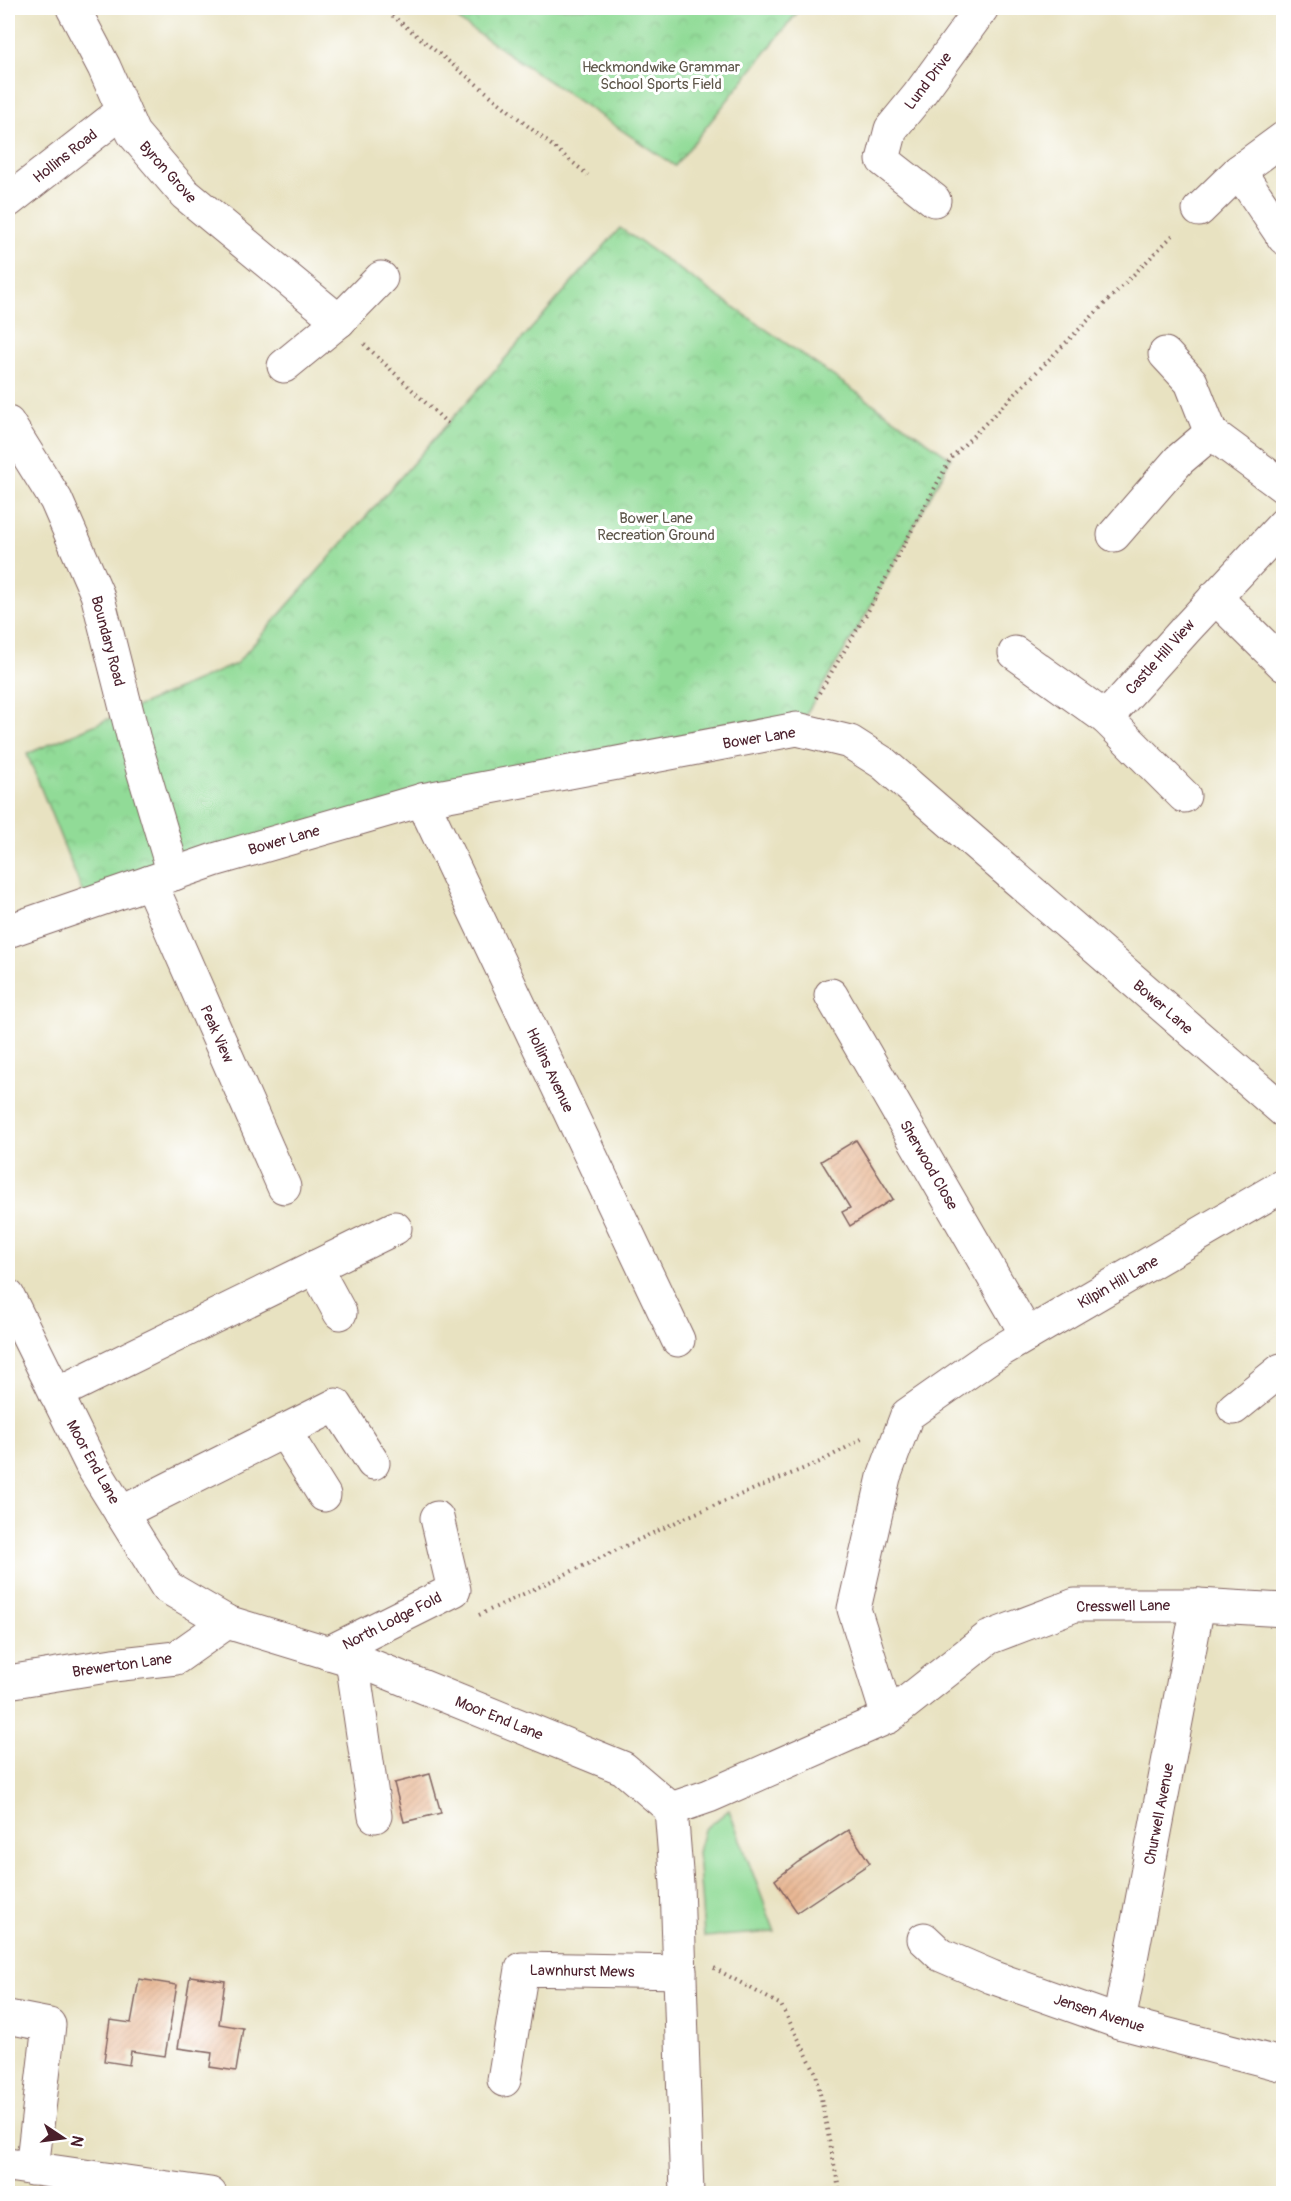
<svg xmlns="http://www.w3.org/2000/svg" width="1291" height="2201" font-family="Pangolin,sans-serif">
  <defs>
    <pattern id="park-crowns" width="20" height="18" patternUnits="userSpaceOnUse" patternTransform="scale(1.5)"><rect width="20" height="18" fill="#91db97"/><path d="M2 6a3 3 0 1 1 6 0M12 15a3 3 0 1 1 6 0" fill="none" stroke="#7fbc82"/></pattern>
    <pattern id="building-hatch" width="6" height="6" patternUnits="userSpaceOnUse" patternTransform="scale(1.5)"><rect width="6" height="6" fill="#e9b894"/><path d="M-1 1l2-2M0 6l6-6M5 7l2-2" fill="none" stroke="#c99e80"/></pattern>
  </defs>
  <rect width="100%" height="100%" fill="#fff"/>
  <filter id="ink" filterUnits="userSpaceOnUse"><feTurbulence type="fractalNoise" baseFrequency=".0167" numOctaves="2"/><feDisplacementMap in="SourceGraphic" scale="12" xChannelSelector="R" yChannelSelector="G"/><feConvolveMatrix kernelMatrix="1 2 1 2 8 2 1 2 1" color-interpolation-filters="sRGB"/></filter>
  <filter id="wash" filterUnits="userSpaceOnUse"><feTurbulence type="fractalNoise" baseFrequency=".008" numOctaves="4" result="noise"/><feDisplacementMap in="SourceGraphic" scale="24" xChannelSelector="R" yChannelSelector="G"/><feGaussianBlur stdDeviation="1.35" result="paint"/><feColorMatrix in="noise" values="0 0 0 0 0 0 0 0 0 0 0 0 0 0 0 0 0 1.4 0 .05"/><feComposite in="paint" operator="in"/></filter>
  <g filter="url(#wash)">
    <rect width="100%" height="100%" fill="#e8e2c1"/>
    <polygon fill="#91db97" stroke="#6e7d61" stroke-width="1.5" points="729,1810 775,1932 704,1937 698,1852 704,1830"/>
    <g fill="url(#park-crowns)" stroke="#6e7d61" stroke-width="1.5">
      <polygon points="445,8 801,8 675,166 464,24"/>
      <polygon points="620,228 951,458 867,613 797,729 422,800 87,903 27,754 236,664"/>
    </g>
    <g id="blocks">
      <g fill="url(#building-hatch)">
        <polygon points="856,1140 893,1199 850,1226 842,1212 850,1208 821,1161"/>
        <polygon points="430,1774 441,1813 404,1822 394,1783"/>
        <polygon points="848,1830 870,1863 797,1912 775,1880 798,1862"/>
        <polygon points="190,1976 225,1981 219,2024 243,2028 236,2071 210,2067 212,2053 178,2048"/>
        <polygon points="139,1979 177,1985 165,2056 131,2051 129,2065 104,2061 110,2020 131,2023"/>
      </g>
    </g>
  </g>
  <g filter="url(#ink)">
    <use href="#blocks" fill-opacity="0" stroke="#816360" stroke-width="1.5"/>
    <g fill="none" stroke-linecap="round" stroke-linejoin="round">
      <defs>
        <g id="minor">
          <polyline points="73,8 104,67 133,133 185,194 339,321"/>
          <polyline points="1239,171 1284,238"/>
          <polyline points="934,200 883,160 891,129 918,96 982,8"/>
          <polyline points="8,201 123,111"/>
          <polyline points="1199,210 1239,171 1284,138"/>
          <polyline points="1165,354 1191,382 1211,433"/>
          <polyline points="284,366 339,321 381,278"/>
          <polyline points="8,423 56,500 97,594 134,740 174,874"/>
          <polyline points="1114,535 1179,460 1211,433 1284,487"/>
          <polyline points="1215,597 1284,665"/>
          <polyline points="1015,653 1106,718 1186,629 1284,524"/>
          <polyline points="1106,718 1184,796"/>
          <polyline points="422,800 678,1340"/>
          <polyline points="150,882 284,1187"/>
          <polyline points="8,931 214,860 422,800 797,729 850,742 883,763 1284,1111"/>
          <polyline points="831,995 1027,1335"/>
          <polyline points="315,1267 340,1313"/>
          <polyline points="8,1296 92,1466 167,1587 227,1622 372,1666 623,1768 671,1809 677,1884 687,2194"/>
          <polyline points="56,1394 395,1228"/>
          <polyline points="1234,1408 1281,1370 1284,1370"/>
          <polyline points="284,1431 324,1495"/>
          <polyline points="121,1513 336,1405 373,1463"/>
          <polyline points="328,1653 454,1590 437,1518"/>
          <polyline points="352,1660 375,1816"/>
          <polyline points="8,1682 113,1665 176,1658 227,1622"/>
          <polyline points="888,1717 854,1609 884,1477 907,1415 991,1356 1284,1185"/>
          <polyline points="671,1809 709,1796 888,1717 988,1638 1075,1605 1198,1605 1284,1610"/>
          <polyline points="924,1939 941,1955 992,1977 1119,2022 1284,2065"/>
          <polyline points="8,2017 49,2025 32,2169"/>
          <polyline points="1119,2022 1198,1605"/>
          <polyline points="504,2080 522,1969 680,1972"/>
          <polyline points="8,2165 210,2194"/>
        </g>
      </defs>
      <use href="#minor" stroke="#816360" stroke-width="35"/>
      <g stroke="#816360" stroke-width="4" stroke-dasharray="1.5 4.5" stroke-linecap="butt">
        <polyline points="383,8 588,175"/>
        <polyline points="364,344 448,424"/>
        <polyline points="816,698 867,613 951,458 1175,233"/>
        <polyline points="479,1615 689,1516 822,1461 862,1439"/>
        <polyline points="714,1968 781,2005 816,2073 840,2194"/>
      </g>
      <use href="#minor" stroke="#fff" stroke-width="33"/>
    </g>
  </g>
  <g text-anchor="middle" stroke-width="6" stroke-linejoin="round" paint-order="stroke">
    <g font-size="15" fill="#5f574b" stroke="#fff">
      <text x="661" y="72">Heckmondwike Grammar<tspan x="661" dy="17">School Sports Field</tspan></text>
      <text x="656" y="523">Bower Lane<tspan x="656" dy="17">Recreation Ground</tspan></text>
    </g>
    <g font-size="15" fill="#4a1f2b" stroke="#fff">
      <text transform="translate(928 81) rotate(-53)" y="5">Lund Drive</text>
      <text transform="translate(65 156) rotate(-38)" y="5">Hollins Road</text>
      <text transform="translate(168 172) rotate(48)" y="5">Byron Grove</text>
      <text transform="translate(108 641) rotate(75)" y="5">Boundary Road</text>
      <text transform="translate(1160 657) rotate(-48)" y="5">Castle Hill View</text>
      <text transform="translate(759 738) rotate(-9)" y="5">Bower Lane</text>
      <text transform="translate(284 840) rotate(-16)" y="5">Bower Lane</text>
      <text transform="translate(1163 1007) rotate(41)" y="5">Bower Lane</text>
      <text transform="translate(217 1034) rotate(66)" y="5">Peak View</text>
      <text transform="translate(550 1070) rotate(65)" y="5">Hollins Avenue</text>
      <text transform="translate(929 1165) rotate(60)" y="5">Sherwood Close</text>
      <text transform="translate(1118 1282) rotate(-30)" y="5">Kilpin Hill Lane</text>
      <text transform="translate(93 1462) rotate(61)" y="5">Moor End Lane</text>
      <text transform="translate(1123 1606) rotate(-1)" y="5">Cresswell Lane</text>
      <text transform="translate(392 1621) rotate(-27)" y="5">North Lodge Fold</text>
      <text transform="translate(122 1665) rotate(-8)" y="5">Brewerton Lane</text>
      <text transform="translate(499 1718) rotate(22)" y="5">Moor End Lane</text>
      <text transform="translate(1159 1814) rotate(-79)" y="5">Churwell Avenue</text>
      <text transform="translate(582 1971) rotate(1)" y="5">Lawnhurst Mews</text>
      <text transform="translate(1099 2013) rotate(18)" y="5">Jensen Avenue</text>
    </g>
  </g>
  <rect width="1291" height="2201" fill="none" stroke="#fff" stroke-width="30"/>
  <g transform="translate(63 2138) rotate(103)" stroke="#ffffff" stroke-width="4.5" paint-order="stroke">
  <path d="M0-4.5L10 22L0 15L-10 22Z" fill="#4a1f2b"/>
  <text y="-9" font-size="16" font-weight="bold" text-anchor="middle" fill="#4a1f2b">N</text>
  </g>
</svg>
